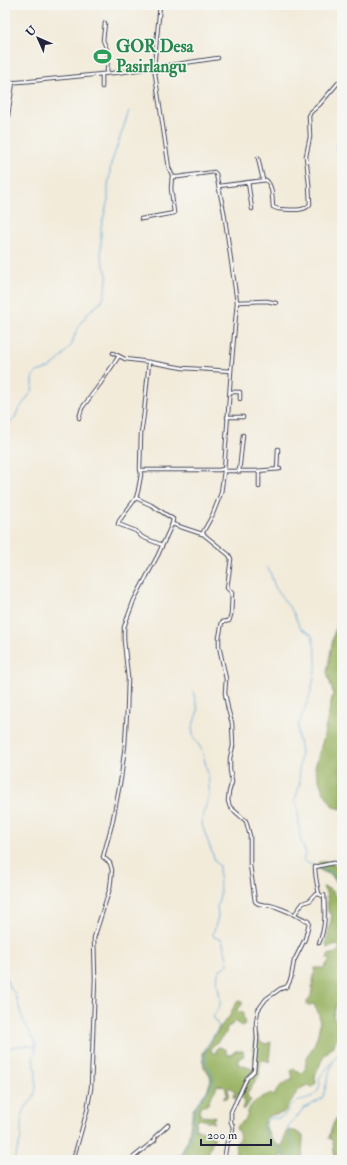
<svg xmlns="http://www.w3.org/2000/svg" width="347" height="1165" font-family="'IM FELL Double Pica',serif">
  <rect width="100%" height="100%" fill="#f6f6f2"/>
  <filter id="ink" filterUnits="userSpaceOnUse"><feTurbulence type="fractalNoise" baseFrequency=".025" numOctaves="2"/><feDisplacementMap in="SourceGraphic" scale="8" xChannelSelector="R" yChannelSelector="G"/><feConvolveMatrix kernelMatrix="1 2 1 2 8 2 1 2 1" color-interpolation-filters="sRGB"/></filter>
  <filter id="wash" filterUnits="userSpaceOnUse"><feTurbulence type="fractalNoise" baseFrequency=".012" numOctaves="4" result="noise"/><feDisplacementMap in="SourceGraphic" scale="16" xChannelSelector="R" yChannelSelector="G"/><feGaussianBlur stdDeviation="0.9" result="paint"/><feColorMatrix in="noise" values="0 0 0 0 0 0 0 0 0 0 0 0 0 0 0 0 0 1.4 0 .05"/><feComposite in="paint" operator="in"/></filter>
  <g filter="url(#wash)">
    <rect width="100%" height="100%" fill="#f2ebda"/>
    <g fill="#9cb667" stroke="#5f6c51">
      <polygon points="342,611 342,765 340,768 342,776 342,809 333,807 322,789 315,767 323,740 333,693 327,672 334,633"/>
      <polygon points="319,862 327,862 342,869 342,889 331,875 318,869 317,864"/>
      <path d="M323,887c11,2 11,9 19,16v63c-2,4 -2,9 0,12v21l-4,1 -5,16 5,8 -1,15 -4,7 -10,11 -7,17 -1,5 1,4 -3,4c-4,0 -7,-2 -10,0 -8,4 -13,19 -20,26 -8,2 -15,0 -19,9l6,15 9,9h3c3,-5 1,-10 5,-15h8l8,5 -1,24h-18v-4l-1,-2h-2v6h-50l5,-8 -1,-6 5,-9 -1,-6 -3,-2c1,-6 4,-5 8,-8 4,-3 3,-8 5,-12 3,-7 14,-13 21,-15l4,2c6,-12 7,-11 19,-17l-2,-9 3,-1 8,4 3,-2c1,-4 0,-10 3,-15 1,-4 4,-7 6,-11 4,-10 7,-19 5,-30 -1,-4 -4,-7 -5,-11h-2l-3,2 -2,-1v-3l4,-6 4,-28h10l1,-3 4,-5 -3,-2 1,-3 8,-2 4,-5 -4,-4 -9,4 -1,-6 3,-11 3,-17 -4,-2 -1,-17z"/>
      <path d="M238,1001l4,1v3l-5,5 2,3 2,-2 2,1v4l2,8 -4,2 -5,-5 -6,5 -3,1 -1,6 -15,15 1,4 3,2 2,-6 3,-1 6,3v4l2,1h3l4,-4h8l1,5 -5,2 -1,6 17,6 2,-5c-6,-9 -3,-20 -2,-31l3,1 2,7 6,2 5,-2 -2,17 1,2 -1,1 -4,-2 -5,1 -1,14 -12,18 1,4 3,3 -6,9h-3l2,-6 -1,-6 -5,-3 -2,5 -2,-1 -1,-2 2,-5 -5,-4 -2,3v7l-4,2v-2l3,-3 -2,-7 -2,-1 -6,-1 -1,4 -6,9 -2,6 -3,2 -4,-1 -2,5 2,6 10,1 3,-1 1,1 -2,3 1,3 -14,-4 -4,2 -1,8 3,1 11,1 6,8 -3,3 -6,18h-28l1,-5 3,-3 3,-7 3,-5 5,-30 5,-8 9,-11 4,-11 -1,-5 -6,-8 -1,-14 17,-26 9,-10 4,-9z"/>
      <polygon points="342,1109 342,1160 335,1160 333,1142 331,1138 329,1139 329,1137 333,1124"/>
    </g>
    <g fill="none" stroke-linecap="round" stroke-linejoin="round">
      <g stroke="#64a6d8" stroke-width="1">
        <path d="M342,138c-6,3 -7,8 -4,14l4,1"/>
        <polyline points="342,180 342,181"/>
        <polyline points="5,424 10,423 15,418 17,412 32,391 33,385 33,378 32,377 37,372 49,368 59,360 72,344 74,337 81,322 90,311 101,302 104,296 107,281 107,275 101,256 101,227 108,200 108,186 111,164 129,111"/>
        <polyline points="267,567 270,572 275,587 283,599 293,612 300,628 311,634 312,636 316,653 316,668 310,695 298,726 298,737 301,751 299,771 300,784 295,800 298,810 300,838 306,854 303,859 305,862 315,866"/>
        <polyline points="318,867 331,872 342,887"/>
        <polyline points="342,969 342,973"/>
        <path d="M5,977l4,9 6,8 9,28 11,20 1,3 -1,8 -2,4c3,9 5,32 1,39 -4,8 -9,9 -11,18 -3,9 -1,19 -3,28 -2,6 -4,12 -6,18"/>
        <path d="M342,996c-3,9 -5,19 0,28"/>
        <path d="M5,1049c10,-3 20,-5 31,-2"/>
        <path d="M180,1160c3,-9 9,-16 11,-25 3,-9 1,-19 5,-28 5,-9 14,-16 17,-26 2,-7 -9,-15 -8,-26 1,-10 9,-19 14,-28l-6,-11c2,-4 6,-6 7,-11 2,-9 -7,-27 0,-35 2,-2 5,-4 8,-6v-2l-6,-22 -8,-3 -1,-3 5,-17 -1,-10 3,-12 -1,-29 -4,-5 -13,-36 1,-12 6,-15v-14l-1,-10 -6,-24 -8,-12 -2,-9 6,-19 -5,-19"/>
        <path d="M286,1160l-2,-8c-12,-7 -16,-11 -21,-25l6,-9h10l6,-3c2,-5 6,-10 11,-13 2,-1 6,-1 9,-2 11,-4 17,-11 14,-22l20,-24 3,-4"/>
        <polyline points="294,1160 295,1151 293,1142 290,1138 288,1129 289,1125 299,1115 304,1108 318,1101 323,1097 330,1070 333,1063"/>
      </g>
    </g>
  </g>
  <g filter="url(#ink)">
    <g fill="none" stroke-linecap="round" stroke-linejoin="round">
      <defs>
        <g id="minor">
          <polyline points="105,23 103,40 108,52 107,73"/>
          <polyline points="102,74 102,87"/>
          <polyline points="5,83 31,81 123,72 218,58"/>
          <polyline points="5,135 13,82"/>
          <polyline points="258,158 263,180"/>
          <polyline points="248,182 252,209"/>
          <path d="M219,186l47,-6c7,6 6,18 7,27l5,2c10,0 26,4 32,-5l-1,-20 -3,-28 4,-19 -1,-21 2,-4 9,-8 18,-21 4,-3"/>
          <polyline points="141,219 169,214 174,213 171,188 172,176"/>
          <polyline points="237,302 267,301 276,303"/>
          <polyline points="113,353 125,359 149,362 144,413 141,434 140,468 141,475 138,491 136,498 119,521 118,524 136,531 142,537 162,545"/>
          <polyline points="149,362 183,368 231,371"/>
          <polyline points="230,392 240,392 240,399"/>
          <polyline points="227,417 243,417"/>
          <polyline points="79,418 82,408 100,384 119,356"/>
          <polyline points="277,469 278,449"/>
          <polyline points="140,470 219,470 224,469"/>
          <polyline points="224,471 256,471 280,469"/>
          <polyline points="239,472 243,435"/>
          <polyline points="259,487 259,471"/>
          <polyline points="136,498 151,505 173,519 172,524"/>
          <path d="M203,534l26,21 2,4 -4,29 5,5 -1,22 -2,6 -7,1 -3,16v8l7,33 -1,14 3,16 4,14 1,23 -3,12v12l2,12 -3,10 -1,9 2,6 16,14 4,15v29l5,36c3,5 9,3 14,4 14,3 26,10 39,16l1,2 -4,16 -11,22 -3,17 -3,7 -2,2 -6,2 -14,10 -8,11 -2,13 1,16 -3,32 -7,7 -16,34v10l2,5 -1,8 -5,7 -3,18"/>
          <path d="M319,894c-2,-10 -4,-18 -4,-27l18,-4 9,2"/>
          <path d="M294,915l9,-12 8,-3v-2l3,-3 5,-1 3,2 2,-1c1,17 2,32 -5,48"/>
          <polyline points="73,1160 87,1111 91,1088 95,979 94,938 110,888 111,880 112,870 110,863 103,857 112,824 121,778 125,745 127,711 128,678 124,640 124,627 134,600 158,555 172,524 202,534 212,516 221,493 224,471 231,371 237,302 224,212 216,174 214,172 178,177 173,177 169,168 154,67 160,5"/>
          <polyline points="130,1160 155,1140 155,1137 168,1125"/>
        </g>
      </defs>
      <use href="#minor" stroke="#414053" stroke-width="4.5"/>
      <use href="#minor" stroke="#fff" stroke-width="2.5"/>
    </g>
  </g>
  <defs>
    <symbol id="stadium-bare" viewBox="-9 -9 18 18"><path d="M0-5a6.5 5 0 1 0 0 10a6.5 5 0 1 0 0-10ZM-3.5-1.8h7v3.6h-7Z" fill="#2e9e5b" stroke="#f6f6f2" stroke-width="2.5" paint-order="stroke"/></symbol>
  </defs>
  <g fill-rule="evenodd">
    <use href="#stadium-bare" x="90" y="44" width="25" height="25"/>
  </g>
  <g text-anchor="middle" stroke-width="3" stroke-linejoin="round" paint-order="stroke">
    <g font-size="17" font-weight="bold" fill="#27864d" stroke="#f6f6f2" text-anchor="start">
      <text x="116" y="52">GOR Desa<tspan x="116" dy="20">Pasirlangu</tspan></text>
    </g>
  </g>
  <rect width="347" height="1165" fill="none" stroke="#f6f6f2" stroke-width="20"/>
  <g transform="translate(38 38) rotate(315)" stroke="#f6f6f2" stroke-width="3" paint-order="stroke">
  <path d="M0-3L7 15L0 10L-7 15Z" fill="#22223b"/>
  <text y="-6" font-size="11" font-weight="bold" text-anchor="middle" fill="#22223b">U</text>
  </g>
  <path d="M201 1139v6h70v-6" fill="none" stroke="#22223b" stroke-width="2"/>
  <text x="207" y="1139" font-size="12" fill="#22223b" stroke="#f6f6f2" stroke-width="3" paint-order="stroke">200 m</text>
</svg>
